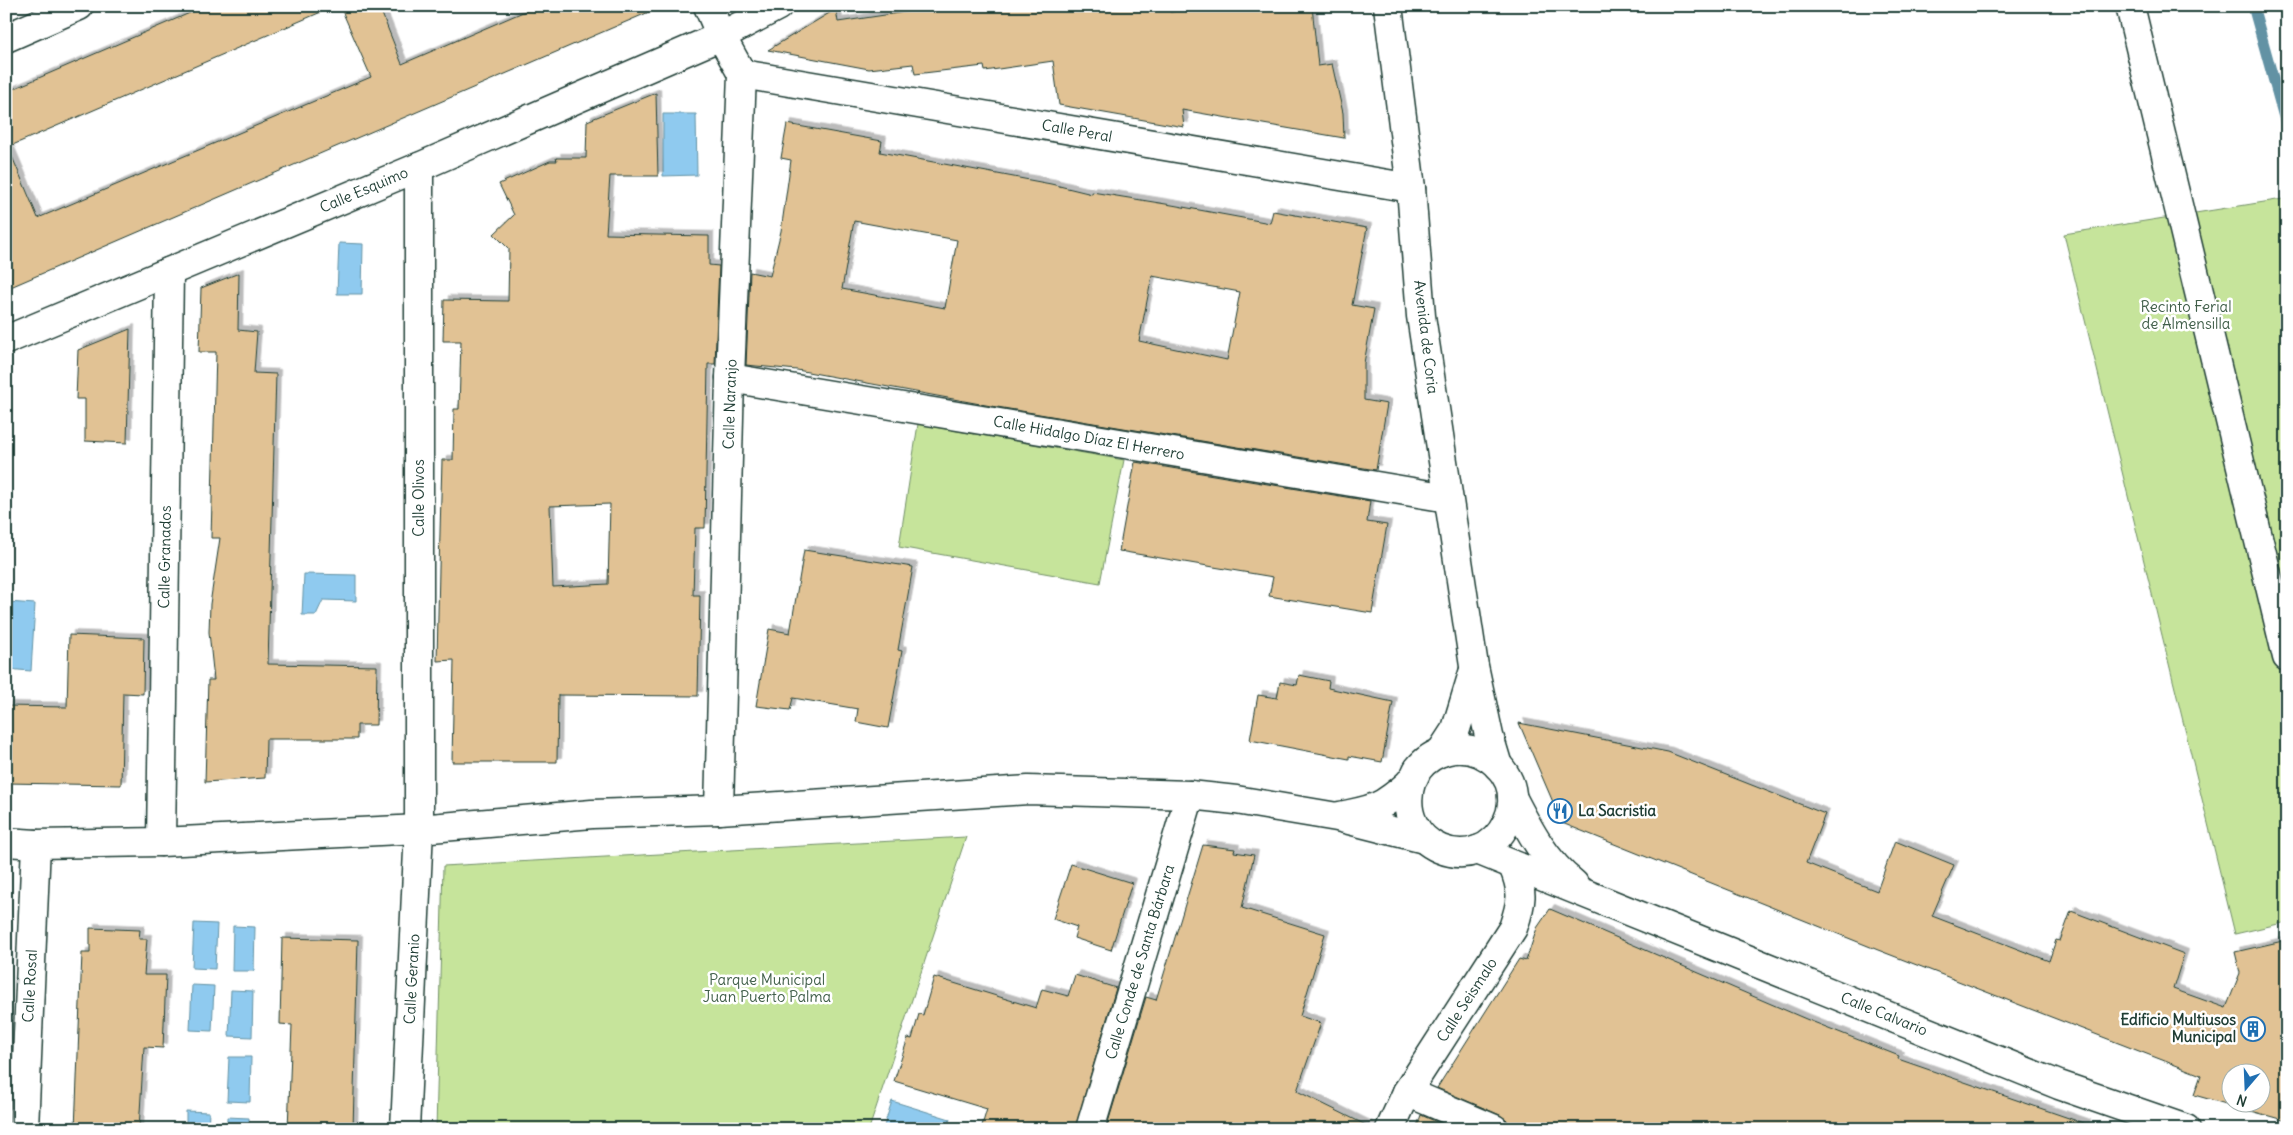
<svg xmlns="http://www.w3.org/2000/svg" width="2293" height="1135" font-family="Delius,sans-serif">
  <defs>
    <filter id="shadow"><feDropShadow dx="4.5" dy="-4.5" stdDeviation="0" flood-color="#0004"/></filter>
  </defs>
  <rect width="100%" height="100%" fill="#fff"/>
  <filter id="ink" filterUnits="userSpaceOnUse"><feTurbulence type="fractalNoise" baseFrequency=".02" numOctaves="2"/><feDisplacementMap in="SourceGraphic" scale="10" xChannelSelector="R" yChannelSelector="G"/><feConvolveMatrix kernelMatrix="1 2 1 2 8 2 1 2 1" color-interpolation-filters="sRGB"/></filter>
  <g filter="url(#ink)">
    <g fill="#c6e49b" stroke="#729068">
      <polygon points="2283,199 2287,215 2287,922 2235,934 2064,234"/>
      <polygon points="918,424 1124,460 1100,583 899,547"/>
      <polygon points="966,837 869,1129 436,1129 443,866"/>
    </g>
    <g fill="#8fcaef" stroke="#6292a4">
      <polygon points="663,114 696,114 697,175 663,176"/>
      <polygon points="339,243 363,244 362,294 337,294"/>
      <polygon points="304,574 356,575 356,601 323,600 316,615 302,615"/>
      <polygon points="8,602 35,604 31,671 6,669"/>
      <polygon points="194,923 217,924 215,969 192,968"/>
      <polygon points="233,926 255,927 254,971 232,971"/>
      <polygon points="192,985 214,986 212,1031 190,1030"/>
      <polygon points="231,990 253,991 252,1037 229,1036"/>
      <polygon points="229,1057 251,1057 250,1102 227,1101"/>
      <polygon points="892,1101 950,1119 947,1129 883,1129"/>
      <polygon points="186,1111 209,1112 208,1129 186,1129"/>
      <polygon points="227,1117 249,1118 249,1129 227,1129"/>
    </g>
    <g fill="none" stroke-linecap="round" stroke-linejoin="round">
      <polyline stroke="#6292a4" stroke-width="11" points="2253,6 2287,128"/>
    </g>
    <g fill="#e1c294" stroke="#1f3d34" fill-rule="evenodd" filter="url(#shadow)">
      <polygon points="206,6 335,6 8,147 38,218 371,77 340,6 379,6 402,64 537,6 663,6 6,289 6,92"/>
      <polygon points="945,6 1098,6 1099,11 1144,6 1169,6 1170,12 1232,6 1312,6 1318,66 1332,64 1343,113 1344,138 1182,110 1184,127 1059,105 1053,61 985,71 984,66 915,74 913,64 869,69 768,50 836,9 838,22"/>
      <path d="M656,93l2,83h-48l-4,58 103,2v29l10,1 -4,98h-7l-3,164h-10l-2,67h7l-2,101 -140,-1 -1,67h-105l2,-102 -17,1 2,-92 3,-109h11l1,-51h5l2,-68h-18l1,-41 64,1 1,-52 -15,-15 20,-19 -15,-31 51,-23h7l-1,-3h30l1,-37zM610,504l-2,80 -55,3 -3,-81z"/>
      <path d="M787,124l95,17 -2,11 171,32 41,10v-2l80,13 98,18 3,-12 94,17 -15,77 22,4 -10,54v37l23,4 -11,66 -385,-64 -194,-36 -51,-5 4,-93 20,4 11,-45 10,-71 -10,-2zM854,221l103,19 -12,68 -103,-19zM1152,276l88,16 -13,68 -88,-19z"/>
      <polygon points="239,273 238,330 257,332 254,373 276,374 268,664 377,666 376,725 357,725 357,739 266,739 265,778 205,782 208,680 214,680 209,632 210,604 220,538 211,538 216,352 199,352 201,288"/>
      <polygon points="130,329 127,443 85,441 85,399 76,399 78,350"/>
      <polygon points="1135,462 1370,501 1367,522 1387,525 1372,613 1269,596 1273,577 1119,551"/>
      <polygon points="804,550 913,567 898,650 902,651 888,728 856,722 858,709 793,698 790,710 756,706 769,629 790,633"/>
      <polygon points="69,635 144,638 143,694 123,693 121,785 6,783 6,706 67,707"/>
      <polygon points="1299,675 1329,681 1328,688 1393,702 1382,762 1349,756 1349,759 1250,740 1258,695 1277,698 1280,682 1297,685"/>
      <path d="M1519,723l149,29 157,62 -19,49 71,28 18,-50 59,24 -22,51 117,45 7,-21 4,1 11,-30 113,43 -11,35 53,19 14,-35 -5,-21 52,-12v181l-93,-26 7,-20 -323,-125 -316,-127zM2230,1072h30v30h-30z"/>
      <polygon points="1203,845 1235,849 1234,852 1254,855 1242,908 1325,934 1300,1016 1321,1023 1297,1091 1374,1129 1106,1129 1146,997 1156,1000"/>
      <polygon points="1071,864 1132,883 1111,950 1074,938 1077,927 1053,919"/>
      <polygon points="1550,909 1806,1019 1899,1056 1898,1059 2086,1124 2085,1129 1509,1129 1507,1120 1500,1115 1437,1088 1519,959 1526,961 1537,928"/>
      <polygon points="90,928 140,930 139,939 147,939 144,975 166,975 163,1048 144,1047 139,1129 75,1129 82,953 90,953"/>
      <polygon points="282,938 358,940 353,1129 288,1129 292,1025 280,1024"/>
      <polygon points="1075,975 1116,988 1075,1129 981,1129 987,1109 894,1081 908,1038 912,1039 919,1014 923,1015 934,977 1036,1008 1042,989 1068,996"/>
      <polygon points="1421,1115 1453,1129 1416,1129"/>
    </g>
    <g fill="none" stroke-linecap="round" stroke-linejoin="round">
      <defs>
        <g id="minor">
          <polyline points="708,6 721,36 742,74 730,378 719,810"/>
          <polyline points="2130,6 2287,657"/>
          <polyline points="6,38 79,6"/>
          <polyline points="742,74 1411,188"/>
          <polyline points="6,340 419,167 721,36 778,6"/>
          <polyline points="730,378 1448,498"/>
          <path d="M1512,797c17,33 33,64 62,87"/>
          <polyline points="161,842 169,272"/>
          <polyline points="1477,850 2059,1085 2186,1129"/>
          <polyline points="1407,1092 1494,1129"/>
          <polyline points="24,1129 36,844"/>
          <polyline points="405,1129 419,829 419,167"/>
          <polyline points="1090,1129 1190,795"/>
          <path d="M1390,1129l17,-37 106,-164c9,-26 11,-36 0,-62"/>
        </g>
        <g id="major">
          <polyline points="1388,6 1411,188 1421,316 1474,666 1489,736 1498,766"/>
          <polyline points="1441,752 1456,729 1473,673"/>
          <path d="M1340,816c14,-3 31,-5 44,-13 9,-6 22,-16 29,-24 2,-3 3,-7 5,-10 15,-19 41,-25 62,-16 13,6 23,15 29,29 5,12 4,28 -2,40 -28,60 -118,26 -95,-43"/>
          <polyline points="6,842 36,844 161,842 419,829 592,814 719,810 1028,790 1190,795 1236,800 1337,817 1424,839"/>
        </g>
      </defs>
      <use href="#minor" stroke="#1f3d34" stroke-width="31"/>
      <use href="#major" stroke="#1f3d34" stroke-width="31"/>
      <use href="#minor" stroke="#fff" stroke-width="28"/>
      <use href="#major" stroke="#fff" stroke-width="28"/>
    </g>
  </g>
  <defs>
    <symbol id="restaurant-ring" viewBox="-11 -11 22 22"><circle r="9.5" fill="#fff" stroke="#1f6fb2" stroke-width="1.5"/><path d="M-5-6h1v4h1v-4h1v4h1v-4h1v5L-1.5 .5V6h-2V.5L-5-1ZM5-6V6H3V1.5H1.5Q1.5-4 5-6Z" fill="#1f6fb2"/></symbol>
    <symbol id="building-ring" viewBox="-11 -11 22 22"><circle r="9.5" fill="#fff" stroke="#1f6fb2" stroke-width="1.5"/><path d="M-4-6H4V6H1V3H-1V6H-4ZM-2.5-4.3h1.7v1.8h-1.7ZM.8-4.3h1.7v1.8H.8ZM-2.5-1h1.7V.8h-1.7ZM.8-1h1.7V.8H.8Z" fill="#1f6fb2"/></symbol>
  </defs>
  <g fill-rule="evenodd">
    <use href="#restaurant-ring" x="1546" y="797" width="28" height="28"/>
    <use href="#building-ring" x="2239" y="1015" width="28" height="28"/>
  </g>
  <g text-anchor="middle" stroke-width="5" stroke-linejoin="round" paint-order="stroke">
    <g font-size="15" fill="#1f3d34" stroke="#fff">
      <text transform="translate(1077 131) rotate(10)" y="5">Calle Peral</text>
      <text transform="translate(364 190) rotate(-23)" y="5">Calle Esquimo</text>
      <text transform="translate(1426 337) rotate(83)" y="5">Avenida de Coria</text>
      <text transform="translate(730 404) rotate(-88)" y="5">Calle Naranjo</text>
      <text transform="translate(1089 438) rotate(10)" y="5">Calle Hidalgo Díaz El Herrero</text>
      <text transform="translate(419 498) rotate(-90)" y="5">Calle Olivos</text>
      <text transform="translate(165 557) rotate(-89)" y="5">Calle Granados</text>
      <text transform="translate(1140 962) rotate(-73)" y="5">Calle Conde de Santa Bárbara</text>
      <text transform="translate(412 979) rotate(-87)" y="5">Calle Geranio</text>
      <text transform="translate(30 986) rotate(-87)" y="5">Calle Rosal</text>
      <text transform="translate(1467 1000) rotate(-57)" y="5">Calle Seismalo</text>
      <text transform="translate(1884 1014) rotate(22)" y="5">Calle Calvario</text>
    </g>
    <g font-size="15" fill="#405e49" stroke="#fff">
      <text x="2186" y="312">Recinto Ferial<tspan x="2186" dy="17">de Almensilla</tspan></text>
      <text x="767" y="985">Parque Municipal<tspan x="767" dy="17">Juan Puerto Palma</tspan></text>
    </g>
    <g font-size="15" font-weight="bold" fill="#1f3d34" stroke="#fff" text-anchor="start">
      <text x="1578" y="816">La Sacristia</text>
      <text x="2236" y="1025" text-anchor="end">Edificio Multiusos<tspan x="2236" dy="17">Municipal</tspan></text>
    </g>
  </g>
  <rect width="2293" height="1135" fill="none" stroke="#fff" stroke-width="25"/>
  <rect x="12" y="12" width="2268" height="1110" fill="none" stroke="#1f3d34" stroke-width="2" filter="url(#ink)"/>
  <g transform="translate(2246 1088) rotate(199)"><circle r="24" fill="#ffffff" stroke="#a5b1ae"/>
  <path d="M0-4L9 19L0 12L-9 19Z" fill="#1f6fb2"/>
  <text y="-8" font-size="14" font-weight="bold" text-anchor="middle" fill="#1f3d34">N</text>
  </g>
</svg>
